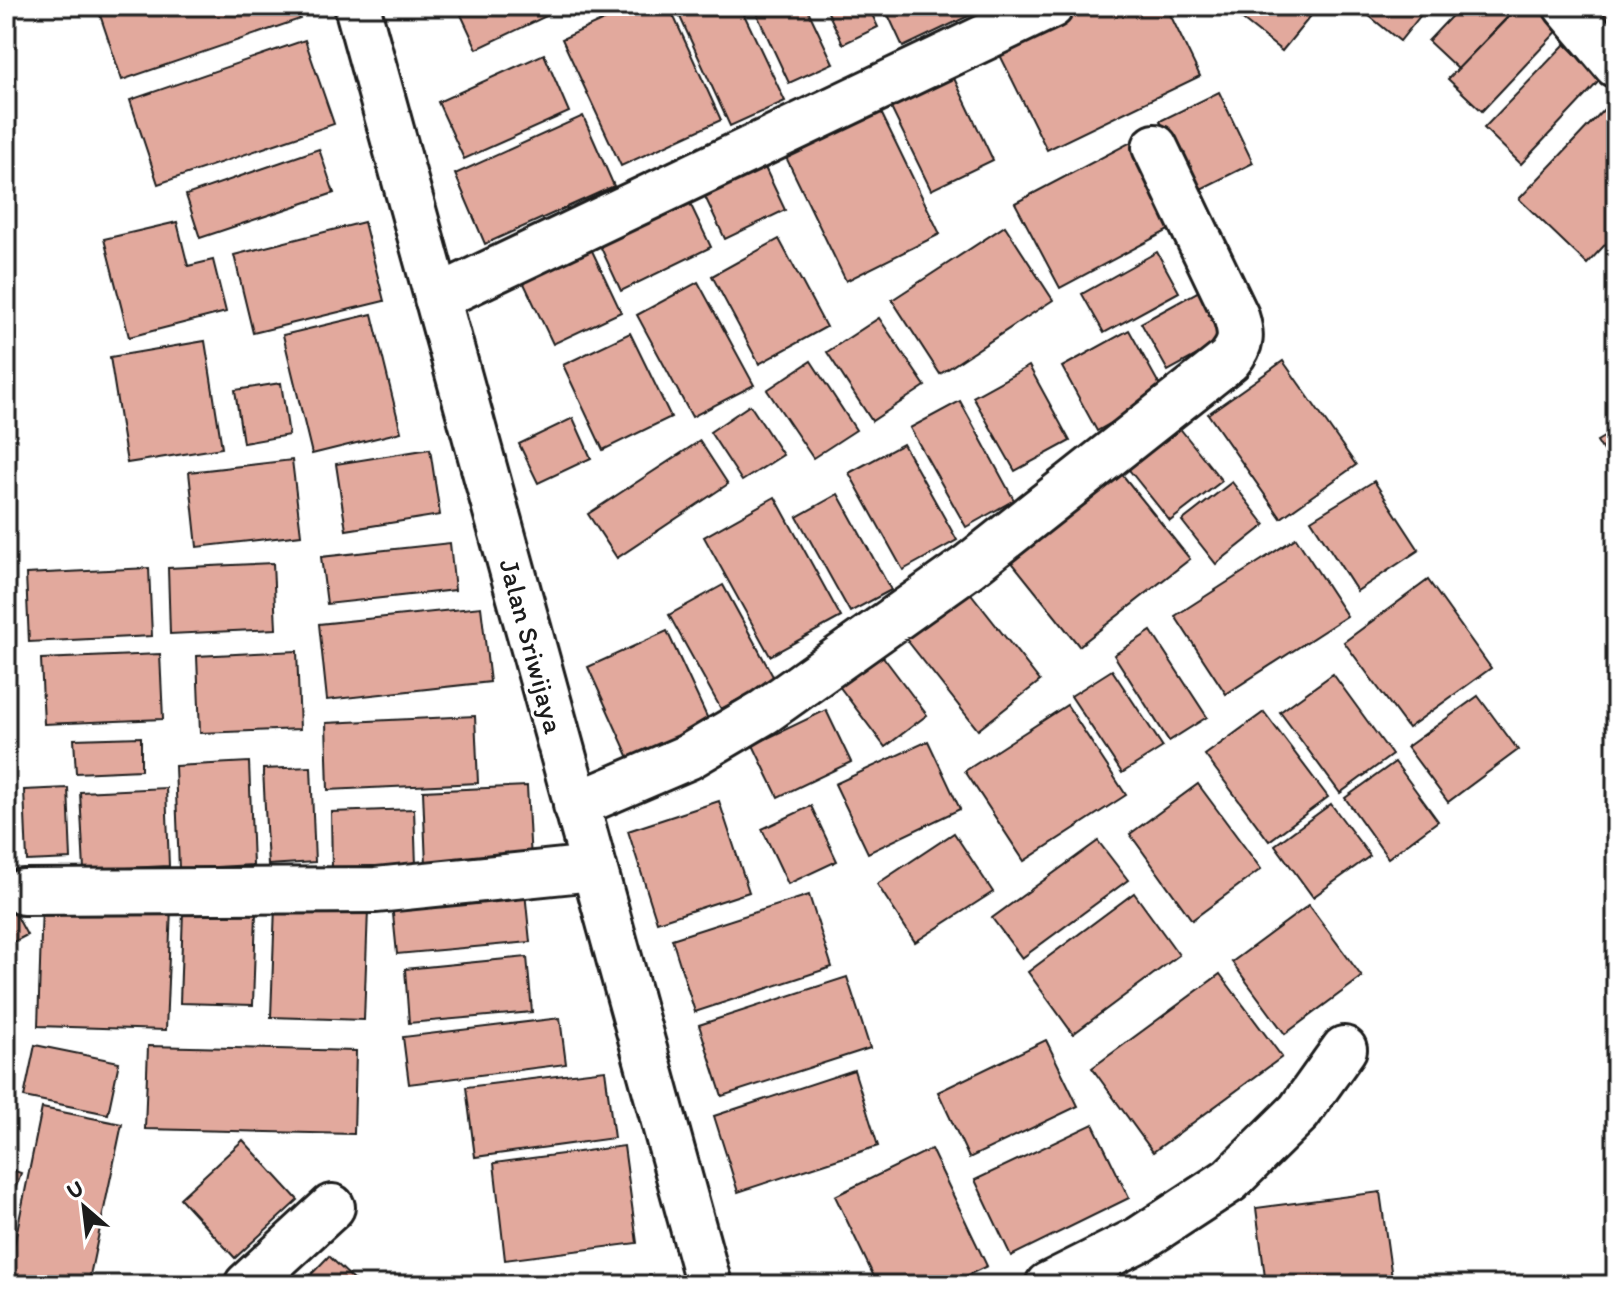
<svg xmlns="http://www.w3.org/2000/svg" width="1622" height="1291" font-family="Itim,sans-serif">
  <rect width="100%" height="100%" fill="#fff"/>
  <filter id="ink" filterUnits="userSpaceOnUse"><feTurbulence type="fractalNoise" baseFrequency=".0125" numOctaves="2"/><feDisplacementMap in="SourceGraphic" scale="16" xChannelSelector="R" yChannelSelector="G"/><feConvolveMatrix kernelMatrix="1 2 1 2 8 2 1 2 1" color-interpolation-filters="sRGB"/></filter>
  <g filter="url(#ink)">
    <g fill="#e2a99d" stroke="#1c1c1c" stroke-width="2">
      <polygon points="97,6 295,6 300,19 122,80"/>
      <polygon points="457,6 567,6 477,49"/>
      <polygon points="634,6 669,6 721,120 621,166 562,39"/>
      <polygon points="675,6 740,6 785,101 730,126"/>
      <polygon points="753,6 806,6 833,63 789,83"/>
      <polygon points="825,6 868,6 878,27 843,44"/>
      <polygon points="884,6 979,6 981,10 903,47"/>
      <polygon points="1085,6 1166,6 1200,76 1047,150 997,49"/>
      <polygon points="1225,6 1319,6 1282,51"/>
      <polygon points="1357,6 1428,6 1400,41"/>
      <polygon points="1461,6 1517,7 1458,69 1428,41"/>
      <polygon points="1519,6 1544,6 1564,24 1482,111 1448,79"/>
      <polygon points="1593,6 1616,6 1616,28"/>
      <polygon points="305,40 334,124 158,184 130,100"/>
      <polygon points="1565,44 1601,79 1521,164 1484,128"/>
      <polygon points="544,54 569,112 464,159 438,102"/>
      <polygon points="951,72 993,160 931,190 888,102"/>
      <polygon points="1219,92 1253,163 1195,192 1160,121"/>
      <polygon points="876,102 940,234 846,281 782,149"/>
      <polygon points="1609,104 1616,110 1616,233 1587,264 1519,199"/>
      <polygon points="583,116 614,186 485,244 455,174"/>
      <polygon points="1131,142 1176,226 1060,288 1015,203"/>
      <polygon points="319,149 334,193 200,238 186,195"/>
      <polygon points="760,157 785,210 725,239 700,186"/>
      <polygon points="686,195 711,247 621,291 596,237"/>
      <polygon points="177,222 188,266 213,260 226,312 129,337 104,239"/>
      <polygon points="364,222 384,301 253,333 234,255"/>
      <polygon points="1005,226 1053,300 940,374 892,300"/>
      <polygon points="586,238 621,312 553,344 518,271"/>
      <polygon points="779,239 826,327 759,364 712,276"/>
      <polygon points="1157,252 1179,292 1104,333 1082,294"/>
      <polygon points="698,282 754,385 692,417 637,315"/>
      <polygon points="1199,291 1226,339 1168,371 1141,323"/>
      <polygon points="372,314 401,432 312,454 283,335"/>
      <polygon points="879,318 925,386 872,421 827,352"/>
      <polygon points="1129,330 1164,393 1097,431 1062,367"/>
      <polygon points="630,333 671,417 603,450 563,365"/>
      <polygon points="205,341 222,448 127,463 110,357"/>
      <polygon points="811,361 856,430 813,458 767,390"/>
      <polygon points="1283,361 1356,465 1281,518 1208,414"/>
      <polygon points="1029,366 1070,441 1015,471 973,397"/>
      <polygon points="281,383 289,435 243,443 235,390"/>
      <polygon points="960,401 1014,500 966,527 910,428"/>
      <polygon points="750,405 783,455 742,481 710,432"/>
      <polygon points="573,418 591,458 538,483 519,444"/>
      <polygon points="1178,426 1222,481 1170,521 1126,466"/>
      <polygon points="1616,430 1616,472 1597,441"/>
      <polygon points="700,441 728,484 617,558 588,514"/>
      <polygon points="903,444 957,540 903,570 849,473"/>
      <polygon points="430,449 440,515 346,530 336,464"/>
      <polygon points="292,460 301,535 197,547 189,472"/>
      <polygon points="1121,473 1190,559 1079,646 1010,560"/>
      <polygon points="1374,481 1419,550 1357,591 1311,520"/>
      <polygon points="1232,482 1265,525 1216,564 1182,521"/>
      <polygon points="838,494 891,590 850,612 797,517"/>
      <polygon points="775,497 841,617 770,656 704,537"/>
      <polygon points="1296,538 1347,616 1226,694 1175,616"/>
      <polygon points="450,543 455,590 327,604 321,557"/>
      <polygon points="273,563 276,629 170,634 168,568"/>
      <polygon points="149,568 152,636 29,642 26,574"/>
      <polygon points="1428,580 1491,668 1408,728 1344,642"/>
      <polygon points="961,581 1040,681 978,730 899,630"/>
      <polygon points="723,585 775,680 721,709 669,615"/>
      <polygon points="481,607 490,682 327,700 319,624"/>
      <polygon points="667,631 714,732 634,769 588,667"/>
      <polygon points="1151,631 1207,717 1169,741 1114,655"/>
      <polygon points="878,650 927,715 885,747 836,682"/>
      <polygon points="297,651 300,729 200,733 197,656"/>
      <polygon points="160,654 163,719 44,724 41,659"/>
      <polygon points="1112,670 1163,747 1122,773 1071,696"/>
      <polygon points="1333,674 1392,755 1340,793 1280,712"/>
      <polygon points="1478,696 1518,750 1448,802 1407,747"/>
      <polygon points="1067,705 1126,795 1024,861 965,771"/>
      <polygon points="826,710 851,762 778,797 753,745"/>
      <polygon points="1264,712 1328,797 1269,841 1205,755"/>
      <polygon points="475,716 478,783 328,790 326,723"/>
      <polygon points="141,737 141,770 76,773 74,739"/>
      <polygon points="928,741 960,809 868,853 835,784"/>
      <polygon points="249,762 253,865 179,869 175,766"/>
      <polygon points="1395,762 1438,821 1388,858 1345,798"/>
      <polygon points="311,767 315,862 268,865 263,769"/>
      <polygon points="1198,784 1261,869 1192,920 1130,834"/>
      <polygon points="527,786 531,861 426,865 423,791"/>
      <polygon points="68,788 71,859 27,861 24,790"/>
      <polygon points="166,788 169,866 84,870 80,792"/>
      <polygon points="719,801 749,892 657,922 628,831"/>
      <polygon points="1331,804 1370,856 1313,897 1275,845"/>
      <polygon points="811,806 837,861 788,884 762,829"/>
      <polygon points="414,809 416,866 332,871 331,812"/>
      <polygon points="954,833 993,892 915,942 877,884"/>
      <polygon points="1098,841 1128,880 1022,958 992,918"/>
      <polygon points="525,892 530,942 397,954 392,904"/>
      <polygon points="1134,893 1179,955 1073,1034 1028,972"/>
      <polygon points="809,895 832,967 695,1012 672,939"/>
      <polygon points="6,896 27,935 6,946"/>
      <polygon points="42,904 171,907 166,1030 38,1026"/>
      <polygon points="1309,905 1362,977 1285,1034 1232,962"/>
      <polygon points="275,906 368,909 364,1020 271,1017"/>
      <polygon points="183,910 256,912 253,1005 180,1003"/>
      <polygon points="527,957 532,1012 409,1023 405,969"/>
      <polygon points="1220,974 1282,1057 1153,1152 1092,1068"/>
      <polygon points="847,977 870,1048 722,1096 699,1025"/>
      <polygon points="560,1018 566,1064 409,1084 403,1037"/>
      <polygon points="1046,1040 1078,1106 969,1158 938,1092"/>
      <polygon points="35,1045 119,1062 108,1114 24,1097"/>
      <polygon points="148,1046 356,1051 354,1134 145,1129"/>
      <polygon points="605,1070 614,1138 475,1157 466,1087"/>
      <polygon points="854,1070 878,1146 738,1192 714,1116"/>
      <polygon points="42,1108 122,1124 88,1285 6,1285"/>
      <polygon points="1093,1124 1129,1198 1011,1256 975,1180"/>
      <polygon points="243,1140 298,1200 235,1258 180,1198"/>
      <polygon points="624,1146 637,1243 505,1260 494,1163"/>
      <polygon points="931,1149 987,1266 947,1285 878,1285 835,1196"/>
      <polygon points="6,1168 21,1173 6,1214"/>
      <polygon points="1380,1192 1393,1285 1266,1285 1256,1208"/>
      <polygon points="329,1256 359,1285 301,1285"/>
    </g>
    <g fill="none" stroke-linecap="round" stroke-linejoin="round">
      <defs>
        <g id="minor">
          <polyline points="357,6 709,1285"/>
          <polyline points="1566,6 1616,65"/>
          <polyline points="437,298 1051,6"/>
          <path d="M576,805l112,-48 76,-45 205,-146 260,-206c13,-16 13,-25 7,-44l-81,-169"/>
          <polyline points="23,892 376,890 593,868"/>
          <polyline points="247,1285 332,1207"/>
          <polyline points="1048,1285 1140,1239 1230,1180 1299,1112 1344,1049"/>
        </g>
      </defs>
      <use href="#minor" stroke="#1c1c1c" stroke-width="50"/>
      <use href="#minor" stroke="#fff" stroke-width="44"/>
    </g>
  </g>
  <g text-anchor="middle" stroke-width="6" stroke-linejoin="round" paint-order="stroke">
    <g font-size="28" fill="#1c1c1c" stroke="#fff">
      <text transform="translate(532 646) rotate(75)" y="10">Jalan Sriwijaya</text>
    </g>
  </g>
  <rect width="1622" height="1291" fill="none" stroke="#fff" stroke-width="32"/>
  <rect x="16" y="16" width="1590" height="1259" fill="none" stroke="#1c1c1c" stroke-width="3" filter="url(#ink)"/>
  <g transform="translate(84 1207) rotate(332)" stroke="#ffffff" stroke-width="6" paint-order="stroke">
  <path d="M0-6L14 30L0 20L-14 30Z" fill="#1c1c1c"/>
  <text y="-12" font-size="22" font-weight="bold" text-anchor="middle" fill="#1c1c1c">U</text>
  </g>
</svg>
